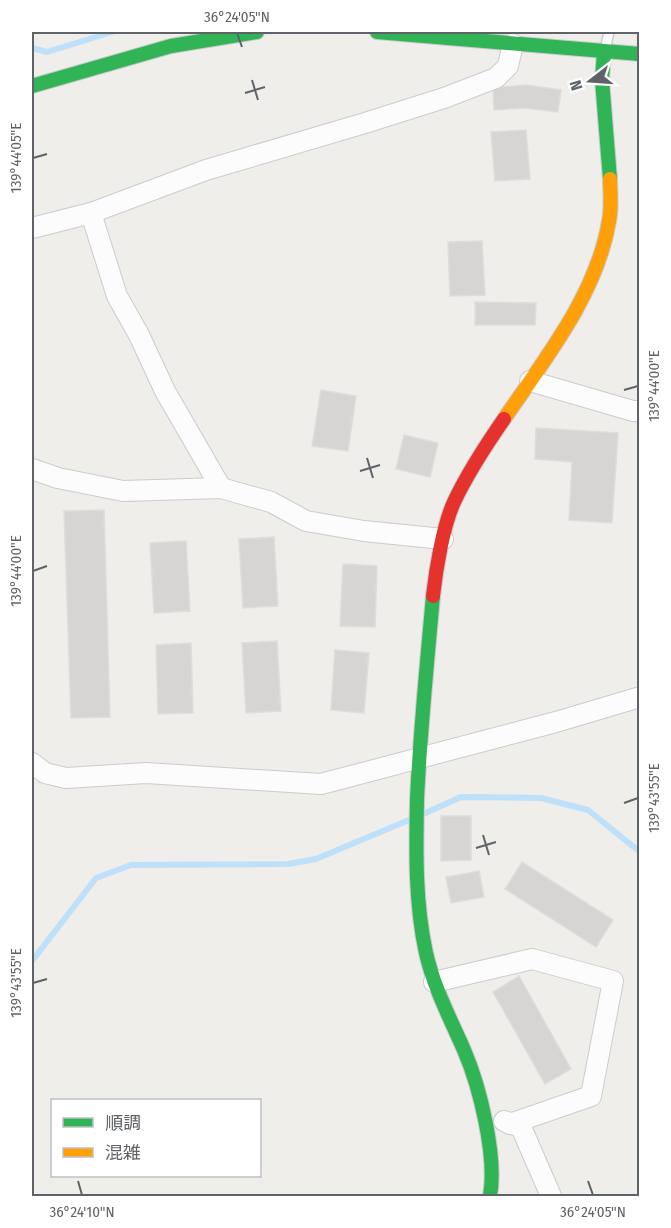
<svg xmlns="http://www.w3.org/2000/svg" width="671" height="1228" font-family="'Fira Sans Condensed','Noto Sans JP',sans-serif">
  <rect width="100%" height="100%" fill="#efeeea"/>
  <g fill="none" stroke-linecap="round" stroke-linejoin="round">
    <g stroke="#bfe0f9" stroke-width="6">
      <polyline points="32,48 47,52 112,32"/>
      <polyline points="423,814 461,797 541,798 588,810 640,852"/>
      <polyline points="32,961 96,878 131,865 288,864 316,859 409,820"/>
    </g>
  </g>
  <g fill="#d6d5d3" stroke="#deddd9" stroke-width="1.5">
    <polygon points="526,85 561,90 558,112 524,108 494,110 493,88"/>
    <polygon points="526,130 530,179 495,181 491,132"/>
    <polygon points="482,241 485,295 450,296 448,242"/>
    <polygon points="475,302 536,303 535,325 475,325"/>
    <polygon points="321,390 356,396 348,451 312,446"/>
    <polygon points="536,428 618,433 612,523 569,520 572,462 535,459"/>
    <polygon points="404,435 438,443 430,477 396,469"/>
    <polygon points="104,510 110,717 71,718 64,511"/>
    <polygon points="274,537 278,606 243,608 239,539"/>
    <polygon points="186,541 190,611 154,613 150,543"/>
    <polygon points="343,564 377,566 375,627 340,626"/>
    <polygon points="277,641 281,711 246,713 242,643"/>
    <polygon points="191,643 193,713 158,714 156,645"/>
    <polygon points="335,650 369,653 364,713 331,710"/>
    <polygon points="441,816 471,816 471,860 441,861"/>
    <polygon points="522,862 613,920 596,947 505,889"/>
    <polygon points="479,871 484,897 451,903 446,877"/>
    <polygon points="519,976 571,1069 545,1084 493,992"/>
  </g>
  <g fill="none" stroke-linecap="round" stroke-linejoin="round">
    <defs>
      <polyline id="lane" points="605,50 609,32"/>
      <g id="street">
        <polyline points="91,213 117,296 139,335 165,391 221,488"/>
        <polyline points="32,228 91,213 206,170 365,123 444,98 496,78 508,66 513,44"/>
        <polyline points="530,381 633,411 640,411"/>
        <polyline points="32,469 58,478 123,491 221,488 271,502 306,521 364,531 443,539"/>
        <polyline points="32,763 45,773 66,778 146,773 321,784 556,722 640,697"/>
        <polyline points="434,982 532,959 613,981 591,1096 510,1124"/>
        <polyline points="504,1121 521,1127 551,1196"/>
      </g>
      <g id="fast">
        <polyline points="377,32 640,54"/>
        <polyline points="604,52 602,80 610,179"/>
        <polyline points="32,86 171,46 257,32"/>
        <path d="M433,596c-6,68 -13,136 -16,204 -1,51 -2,103 9,153 8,35 24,65 38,97 16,37 33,107 26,146"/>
      </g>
      <path id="slow" d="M504,419c41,-60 93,-125 105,-198 3,-14 1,-28 1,-42"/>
      <path id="jam" d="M433,596c3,-27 10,-70 21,-94 14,-30 32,-57 50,-83"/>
    </defs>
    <use href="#lane" stroke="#cbcccc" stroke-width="12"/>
    <use href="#street" stroke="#cbcccc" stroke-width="22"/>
    <use href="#fast" stroke="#cacacb" stroke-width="16"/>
    <use href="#slow" stroke="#cacacb" stroke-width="16"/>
    <use href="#jam" stroke="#cacacb" stroke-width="16"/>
    <use href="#lane" stroke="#fdfcfc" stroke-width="9"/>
    <use href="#street" stroke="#fdfcfc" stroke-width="20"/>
    <use href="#fast" stroke="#30b455" stroke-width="14"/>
    <use href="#slow" stroke="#ff9f0a" stroke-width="14"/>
    <use href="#jam" stroke="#e5322d" stroke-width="14"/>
  </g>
  <path fill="none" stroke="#5f6368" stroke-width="2" d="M237,33l5,14M252,80l6,20M245,93l20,-6M33,158l14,-4M624,390l14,-4M367,458l6,20M360,471l20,-6M33,571l14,-5M624,803l14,-5M483,835l6,20M476,848l20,-6M33,983l14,-4M78,1181l4,14M588,1181l5,14"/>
  <rect width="671" height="1228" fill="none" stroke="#ffffff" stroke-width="66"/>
  <rect x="51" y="1099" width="210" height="78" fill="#ffffff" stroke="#bfc1c3" stroke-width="1.5"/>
  <rect x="63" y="1118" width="30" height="9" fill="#30b455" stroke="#bfc1c3" stroke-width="1.5"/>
  <text x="105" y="1129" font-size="18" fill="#5f6368">順調</text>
  <rect x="63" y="1148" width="30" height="9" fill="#ff9f0a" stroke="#bfc1c3" stroke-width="1.5"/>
  <text x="105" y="1159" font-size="18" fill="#5f6368">混雑</text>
  <g transform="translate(590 81) rotate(253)" stroke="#ffffff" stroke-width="4.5" paint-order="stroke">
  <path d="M0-4.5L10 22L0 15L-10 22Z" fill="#5f6368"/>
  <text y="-9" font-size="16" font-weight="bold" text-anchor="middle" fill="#5f6368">N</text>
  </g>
  <rect x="33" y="33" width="605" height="1162" fill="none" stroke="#5f6368" stroke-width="2"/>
  <g font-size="15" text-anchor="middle" fill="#5f6368">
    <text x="237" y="22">36°24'05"N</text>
    <text transform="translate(16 158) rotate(-90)" y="5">139°44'05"E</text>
    <text transform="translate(654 386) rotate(-90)" y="5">139°44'00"E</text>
    <text transform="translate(16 571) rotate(-90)" y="5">139°44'00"E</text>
    <text transform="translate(654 798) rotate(-90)" y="5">139°43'55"E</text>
    <text transform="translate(16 983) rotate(-90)" y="5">139°43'55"E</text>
    <text x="82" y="1217">36°24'10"N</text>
    <text x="593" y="1217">36°24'05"N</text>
  </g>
</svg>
